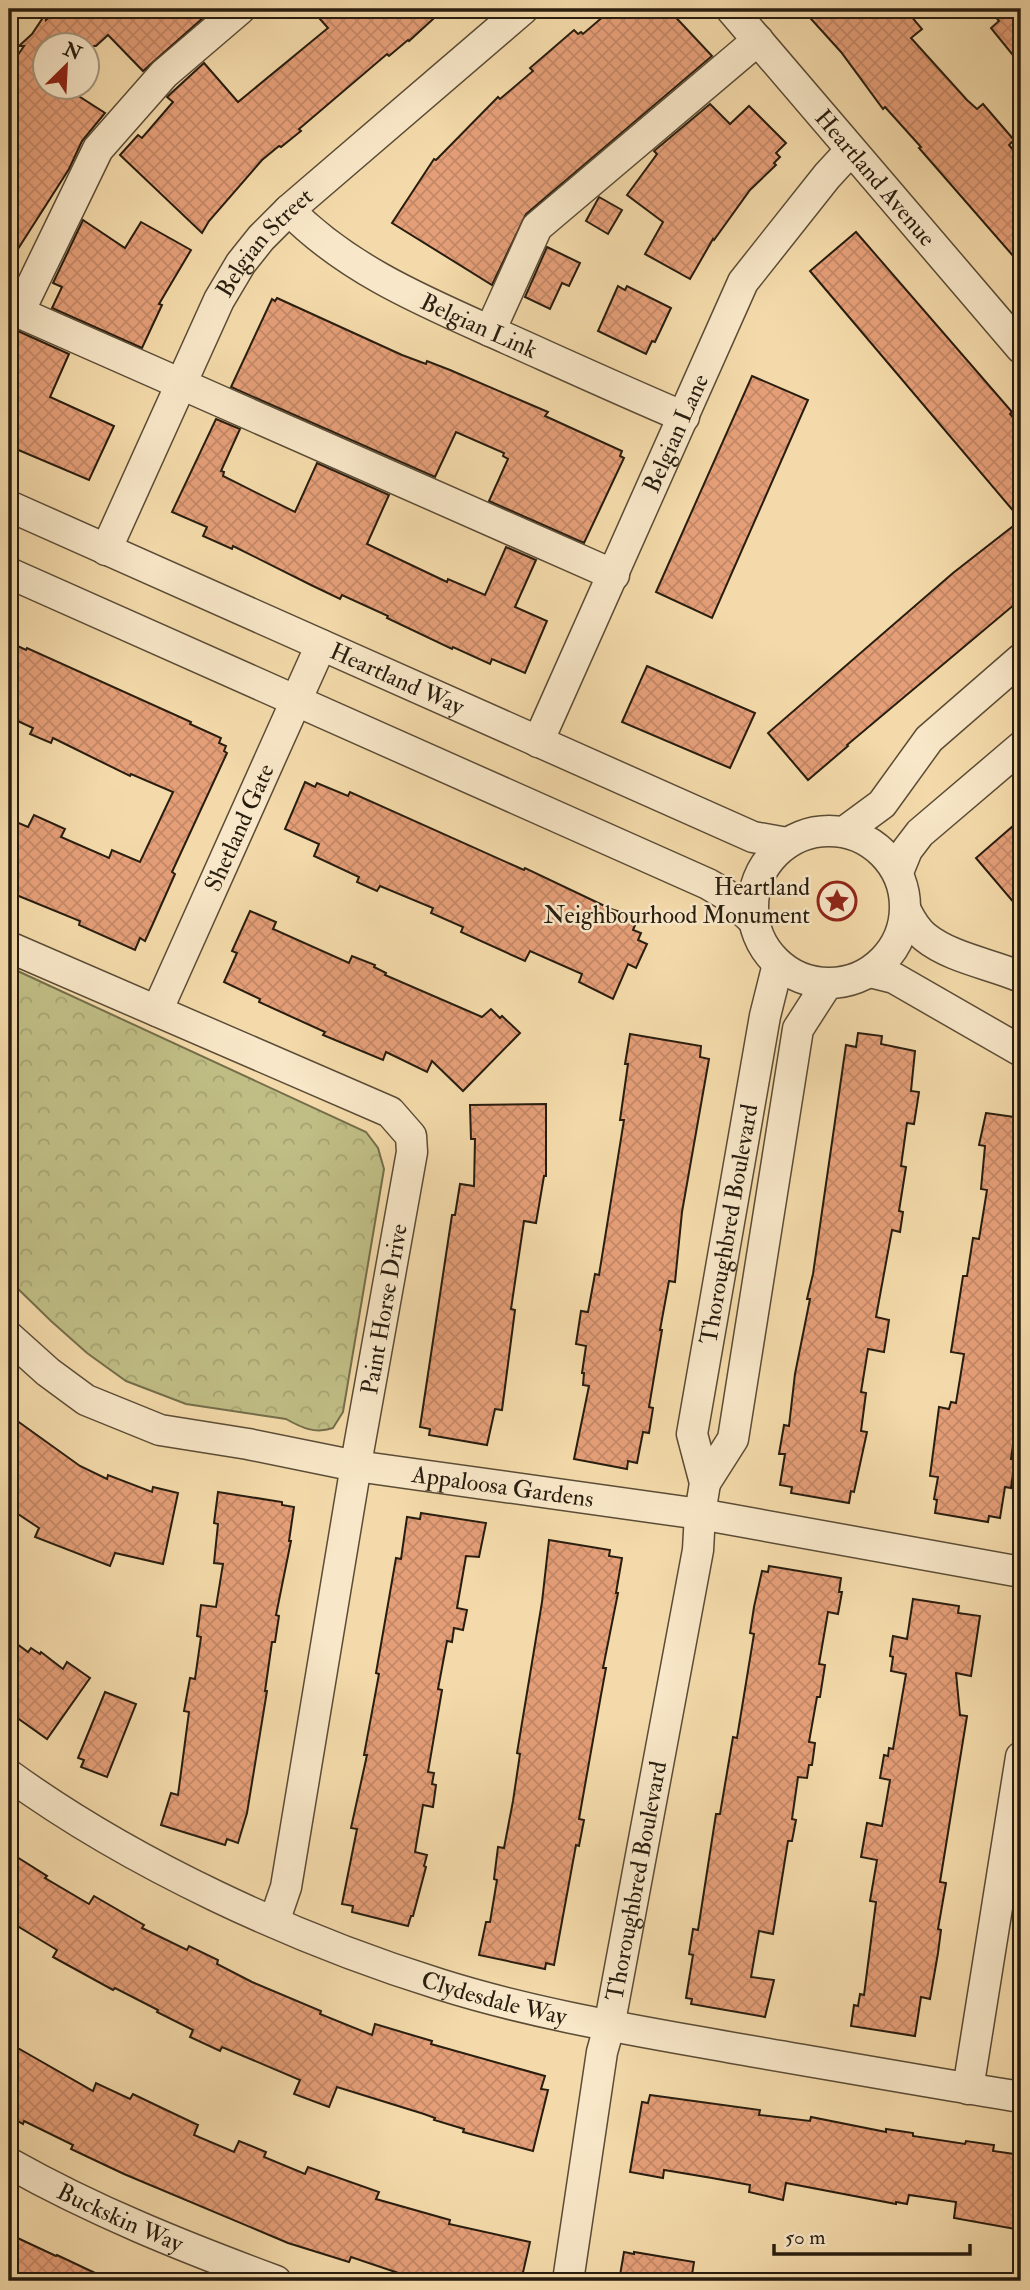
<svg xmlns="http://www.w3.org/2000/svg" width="1030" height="2290" font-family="'IM FELL Double Pica',serif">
  <defs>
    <pattern id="park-crowns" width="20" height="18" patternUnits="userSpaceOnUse" patternTransform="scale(1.75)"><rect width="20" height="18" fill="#c0be85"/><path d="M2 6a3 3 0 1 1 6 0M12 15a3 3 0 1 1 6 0" fill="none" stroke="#a5a372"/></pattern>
    <pattern id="building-cross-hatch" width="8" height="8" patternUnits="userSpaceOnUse" patternTransform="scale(1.75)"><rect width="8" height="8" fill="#e59f78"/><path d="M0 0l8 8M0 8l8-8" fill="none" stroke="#c48867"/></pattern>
  </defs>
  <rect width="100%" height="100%" fill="#f4daaa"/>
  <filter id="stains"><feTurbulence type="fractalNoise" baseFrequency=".00286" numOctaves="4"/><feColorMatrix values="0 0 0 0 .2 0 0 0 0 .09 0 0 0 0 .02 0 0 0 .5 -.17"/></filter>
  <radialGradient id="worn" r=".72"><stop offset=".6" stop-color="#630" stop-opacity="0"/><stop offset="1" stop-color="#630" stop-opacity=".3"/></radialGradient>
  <path fill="url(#park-crowns)" stroke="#746e4a" stroke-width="2" d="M9,967l357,165 12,16 6,21 -41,243 -10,16c-18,6 -31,0 -47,-9l-100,-15 -60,-23 -39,-28 -36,-32 -42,-41z"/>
  <g fill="url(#building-cross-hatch)" stroke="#281d0f" stroke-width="2">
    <polygon points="58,9 213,9 143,71 108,35 96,46 46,46 46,88 66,88 105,113 82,141 69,169 9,263 9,68 24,46 19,46 32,34 46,13 46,20"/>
    <polygon points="311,9 444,9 409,41 408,40 389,56 387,54 299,129 301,131 281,147 279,146 262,160 209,221 202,233 120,155 138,135 142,138 173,102 167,97 204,63 238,102 328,28"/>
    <polygon points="612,9 668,9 712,56 526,214 492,285 392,223 434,159 436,160 498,97 500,99 533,71 530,68 574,30 578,34 581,32 583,34"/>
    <polygon points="802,9 905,9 922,29 911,38 967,100 977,109 983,104 1014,140 1009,145 1021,159 1021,265 919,148 921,147 885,107 883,109 841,52"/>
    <polygon points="989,9 1021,9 1021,65 991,28 999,21"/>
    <polygon points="710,104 730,124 749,106 786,143 776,153 780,157 774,163 776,165 750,190 714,240 713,239 690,279 645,254 663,222 627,195 657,154 654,151"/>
    <polygon points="599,197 622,210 608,234 586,221"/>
    <polygon points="83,220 125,248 141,222 191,250 159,304 162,305 142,348 52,308 62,287 53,283"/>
    <polygon points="856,232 1012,412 1010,414 1021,426 1021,599 847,745 848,746 808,780 768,733 953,573 1021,520 810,271"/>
    <polygon points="547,247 580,263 569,286 562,283 550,309 525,297"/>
    <polygon points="618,286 625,290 627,286 671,308 655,342 652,341 646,354 598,331"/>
    <polygon points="277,298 402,355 426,364 427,361 450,370 548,412 545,416 622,451 620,456 624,458 584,543 489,501 508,459 503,456 504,453 456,432 435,477 231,387 272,299 275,301"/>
    <polygon points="9,327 69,354 50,397 114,426 89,480 9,446"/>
    <polygon points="752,376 808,400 712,618 656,592"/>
    <polygon points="216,419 240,429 221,471 224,472 223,476 295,512 317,463 389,495 367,544 447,582 448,579 485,595 506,547 536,560 515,607 547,621 525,673 492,659 490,664 453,647 452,649 387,618 388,616 342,595 340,599 311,585 233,546 232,549 203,536 207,527 172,512"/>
    <polygon points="9,642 26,650 27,648 191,722 190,724 221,738 219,743 226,746 224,751 227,753 172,872 175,874 151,928 145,941 140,938 135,950 79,925 80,921 9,892 9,819 28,827 34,815 65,829 61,837 109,858 112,850 140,862 173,792 131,774 130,776 53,738 51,743 30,734 33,728 9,717"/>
    <polygon points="647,666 755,713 730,768 622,722"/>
    <polygon points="305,782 315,787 317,783 348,796 350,792 524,870 525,868 611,909 638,918 633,930 641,933 638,940 647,944 636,968 628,964 613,999 579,982 582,974 530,951 525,961 461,932 463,927 431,913 433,908 380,886 377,891 357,882 359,877 314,856 319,844 285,829"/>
    <polygon points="1021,819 1021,911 976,858"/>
    <polygon points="250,911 276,922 273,929 349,963 352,956 375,965 374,967 386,973 385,975 482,1017 491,1009 500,1018 502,1016 520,1033 463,1091 432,1061 427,1072 386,1052 383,1060 323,1035 325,1032 259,1002 260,999 224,982 237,953 232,951"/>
    <polygon points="858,1033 882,1036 881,1044 915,1051 911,1091 919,1092 914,1124 907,1123 901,1166 906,1167 899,1211 903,1212 900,1232 892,1230 876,1317 889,1320 884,1352 868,1349 861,1392 866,1393 861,1431 867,1432 854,1492 851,1491 849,1503 791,1493 792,1487 780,1485 785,1454 779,1454 784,1425 789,1426 795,1374 810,1299 807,1299 813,1274 846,1045 856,1047"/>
    <polygon points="630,1034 701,1046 700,1057 709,1059 682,1212 675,1282 669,1281 660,1330 662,1330 649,1407 653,1408 649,1433 643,1432 637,1463 628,1461 627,1469 574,1459 589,1386 583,1385 584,1373 582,1373 586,1346 576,1344 581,1311 588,1312 595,1274 599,1275 624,1120 620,1120 628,1064 625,1064"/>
    <polygon points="546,1104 546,1176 544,1176 536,1223 524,1221 511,1309 515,1310 502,1410 495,1409 487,1445 429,1435 430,1429 420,1427 452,1215 455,1215 460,1184 474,1186 475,1139 471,1139 470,1105"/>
    <polygon points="986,1113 1021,1118 1021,1405 1019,1404 1011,1459 1015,1459 1011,1488 1005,1487 1000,1518 989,1516 988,1522 935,1513 937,1500 934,1499 938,1477 930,1476 939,1407 949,1409 951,1402 956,1403 964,1354 951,1352 963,1276 967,1276 973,1238 979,1239 987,1190 981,1189 985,1146 979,1145"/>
    <polygon points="9,1415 80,1466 107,1479 108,1475 152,1492 153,1487 178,1493 163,1564 115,1553 110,1566 35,1537 39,1528 9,1508"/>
    <polygon points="218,1492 282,1502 282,1505 294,1507 289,1541 291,1541 276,1615 279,1616 275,1642 272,1642 265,1691 267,1691 247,1813 238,1843 227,1839 225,1845 161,1825 171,1793 178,1795 189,1712 184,1711 190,1678 195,1679 201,1637 197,1636 201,1605 216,1607 223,1564 214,1563 218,1524 214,1523"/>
    <polygon points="421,1513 486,1523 479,1557 466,1556 457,1608 467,1610 463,1630 454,1628 452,1642 447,1641 438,1689 442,1690 428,1772 434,1773 432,1784 436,1785 433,1807 423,1805 415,1852 427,1855 424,1866 426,1867 413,1916 411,1916 408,1926 352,1912 353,1906 342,1904 357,1829 351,1828 367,1755 364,1755 379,1674 376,1673 396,1558 401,1559 407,1517 420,1519"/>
    <polygon points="549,1540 610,1550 609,1556 622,1558 616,1593 618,1593 603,1668 606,1668 601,1695 579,1819 584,1820 579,1846 576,1845 554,1965 546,1963 545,1969 479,1955 486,1922 490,1922 497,1880 494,1879 498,1847 504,1848 513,1801 520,1754 517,1753 542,1602"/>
    <polygon points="769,1566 841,1578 839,1592 842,1592 838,1614 828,1612 819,1664 825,1665 820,1697 817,1697 809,1742 815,1743 812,1765 809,1765 807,1778 798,1777 792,1819 796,1820 792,1841 788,1841 773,1934 759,1931 751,1977 774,1980 765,2017 691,2004 692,1999 686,1998 693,1955 689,1954 693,1929 698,1930 716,1814 720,1814 733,1737 737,1738 754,1634 750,1633 754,1607 762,1571 768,1572"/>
    <polygon points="913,1599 959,1606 958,1613 980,1616 971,1676 956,1673 960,1715 967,1716 940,1882 946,1883 938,1929 941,1930 938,1953 930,1999 921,1997 915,2036 851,2026 854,2005 858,2006 860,1994 864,1995 876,1902 870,1901 877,1860 861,1857 867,1823 882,1826 890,1780 880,1778 884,1755 888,1756 889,1748 893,1749 906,1674 891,1671 893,1657 890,1656 893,1636 907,1639"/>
    <polygon points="9,1638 28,1652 31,1648 40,1654 41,1652 63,1669 67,1662 90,1678 47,1739 9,1712"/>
    <polygon points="105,1692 136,1704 107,1777 81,1767 84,1760 78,1758"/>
    <polygon points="9,1852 47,1876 45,1878 89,1904 94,1896 144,1925 142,1928 187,1950 189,1946 218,1960 217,1964 252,1982 321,2011 320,2014 372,2035 375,2024 432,2041 431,2044 545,2076 541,2089 548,2090 533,2151 463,2132 464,2129 434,2120 435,2118 424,2114 337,2087 329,2107 294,2094 300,2080 222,2047 220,2051 190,2037 193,2030 157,2012 158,2010 115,1988 113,1990 53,1957 57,1950 9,1921"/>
    <polygon points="9,2043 93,2091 96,2083 130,2099 133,2094 162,2108 198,2125 194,2135 234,2152 239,2141 266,2152 264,2157 305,2174 308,2167 379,2192 376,2199 450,2220 449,2224 530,2242 521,2281 422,2281 351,2257 349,2262 288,2243 124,2174 71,2149 73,2145 24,2121 23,2124 9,2116"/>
    <polygon points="650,2095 760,2110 759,2115 810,2121 811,2117 886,2132 886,2129 913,2133 913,2136 965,2144 966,2141 994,2145 993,2151 1021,2155 1021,2230 954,2218 956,2202 909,2195 907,2204 896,2202 896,2204 786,2183 783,2200 749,2192 750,2185 712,2178 664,2170 663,2178 630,2172 642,2102 648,2103"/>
    <polygon points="9,2234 56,2256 57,2255 112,2281 9,2281"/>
    <polygon points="624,2252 634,2254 634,2252 694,2262 691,2281 619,2281"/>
  </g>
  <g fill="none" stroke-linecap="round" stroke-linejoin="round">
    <defs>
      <g id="minor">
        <path id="s1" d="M731,9l290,339"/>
        <path id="s2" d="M289,210c61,62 141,94 219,129 58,26 117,53 176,78"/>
        <polyline points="9,308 614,575"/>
        <polyline points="19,312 98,149 164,74 240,9"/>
        <polyline points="490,331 537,227 758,40"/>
        <path id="s3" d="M9,506l744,331 34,6"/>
        <path id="s4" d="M106,550l113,-250 22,-37 20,-25 28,-28 234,-201"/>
        <polyline points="9,573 708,884 725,894 754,921"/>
        <path id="s5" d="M538,742l205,-460 84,-106 24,-26"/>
        <circle cx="829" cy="907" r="76"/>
        <polyline points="844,832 882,804 929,739 1021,659"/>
        <polyline points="898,872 907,850 920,833 1021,747"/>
        <path d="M906,911c5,10 10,19 19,26 26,21 66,27 96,40"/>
        <polyline points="9,947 390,1112 411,1136 412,1152 359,1447 286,1887 274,1922"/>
        <polyline points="870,972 894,978 1021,1051"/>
        <path id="s6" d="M157,1011l164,-366"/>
        <path id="s7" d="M9,1337l39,35 38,28 74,30 88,14 108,22 344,48 321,58"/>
        <polyline points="705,1483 733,1439 798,1029 827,984"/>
        <path id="s8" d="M9,1775c123,89 285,164 430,209 98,31 200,47 300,65 94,16 188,33 282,48"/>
        <polyline points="968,2089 1021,1757"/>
        <path id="s9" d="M9,2163c85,48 175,84 267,118"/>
        <path id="s10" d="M568,2281l34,-229 7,-25 89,-477 2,-36 5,-31 -13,-49 73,-418 13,-52"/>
      </g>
    </defs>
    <use href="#minor" stroke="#5b4c36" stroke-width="33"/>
    <use href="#minor" stroke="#f8e7c8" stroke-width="30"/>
  </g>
  <defs>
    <symbol id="sight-ring" viewBox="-11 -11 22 22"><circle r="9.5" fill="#f8e7c8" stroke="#8f2418" stroke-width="1.5"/><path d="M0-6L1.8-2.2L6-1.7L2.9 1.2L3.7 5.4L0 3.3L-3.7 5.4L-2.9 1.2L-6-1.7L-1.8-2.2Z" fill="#8f2418"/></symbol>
  </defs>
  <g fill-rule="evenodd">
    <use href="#sight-ring" x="815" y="879" width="44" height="44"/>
  </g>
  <g text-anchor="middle" stroke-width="5" stroke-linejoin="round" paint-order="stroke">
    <g font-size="24" fill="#281d0f" stroke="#f8e7c8">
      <text dy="8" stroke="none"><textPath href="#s1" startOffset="222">Heartland Avenue</textPath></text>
      <text dy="8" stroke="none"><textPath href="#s4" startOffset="348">Belgian Street</textPath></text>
      <text dy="8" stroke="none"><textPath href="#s2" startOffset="224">Belgian Link</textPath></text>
      <text dy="8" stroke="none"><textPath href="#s5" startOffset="338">Belgian Lane</textPath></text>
      <text dy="8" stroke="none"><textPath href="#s3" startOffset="425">Heartland Way</textPath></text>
      <text dy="8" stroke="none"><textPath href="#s6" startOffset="201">Shetland Gate</textPath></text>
      <text dy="8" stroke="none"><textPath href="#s10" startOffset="1074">Thoroughbred Boulevard</textPath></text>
      <text transform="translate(384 1309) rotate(-80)" y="8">Paint Horse Drive</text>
      <text dy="8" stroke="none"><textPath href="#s7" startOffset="527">Appaloosa Gardens</textPath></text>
      <text dy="8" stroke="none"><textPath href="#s10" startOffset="406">Thoroughbred Boulevard</textPath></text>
      <text dy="8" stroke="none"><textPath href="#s8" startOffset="537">Clydesdale Way</textPath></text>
      <text dy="8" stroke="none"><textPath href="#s9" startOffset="124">Buckskin Way</textPath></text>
    </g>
    <g font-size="24" fill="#281d0f" stroke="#f8e7c8" text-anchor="end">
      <text x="810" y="895">Heartland<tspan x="810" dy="28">Neighbourhood Monument</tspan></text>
    </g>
  </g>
  <rect width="1030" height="2290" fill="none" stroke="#f4daaa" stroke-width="35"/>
  <rect x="10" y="10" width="1009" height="2269" fill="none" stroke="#281d0f" stroke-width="3.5"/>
  <rect x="18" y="18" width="995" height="2255" fill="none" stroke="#281d0f" stroke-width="2"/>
  <g transform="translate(66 66) rotate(24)"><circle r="33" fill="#f8e7c8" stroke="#a5967e" stroke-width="2"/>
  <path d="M0-5L12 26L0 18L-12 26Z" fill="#8f2418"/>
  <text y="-10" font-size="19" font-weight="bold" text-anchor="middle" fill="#281d0f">N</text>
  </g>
  <path d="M774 2244v10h196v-10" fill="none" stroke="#281d0f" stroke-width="3.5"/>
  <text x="785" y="2244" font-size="21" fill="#281d0f" stroke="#f8e7c8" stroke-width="5" paint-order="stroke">50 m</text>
  <rect width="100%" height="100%" filter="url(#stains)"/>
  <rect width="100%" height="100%" fill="url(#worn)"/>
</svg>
